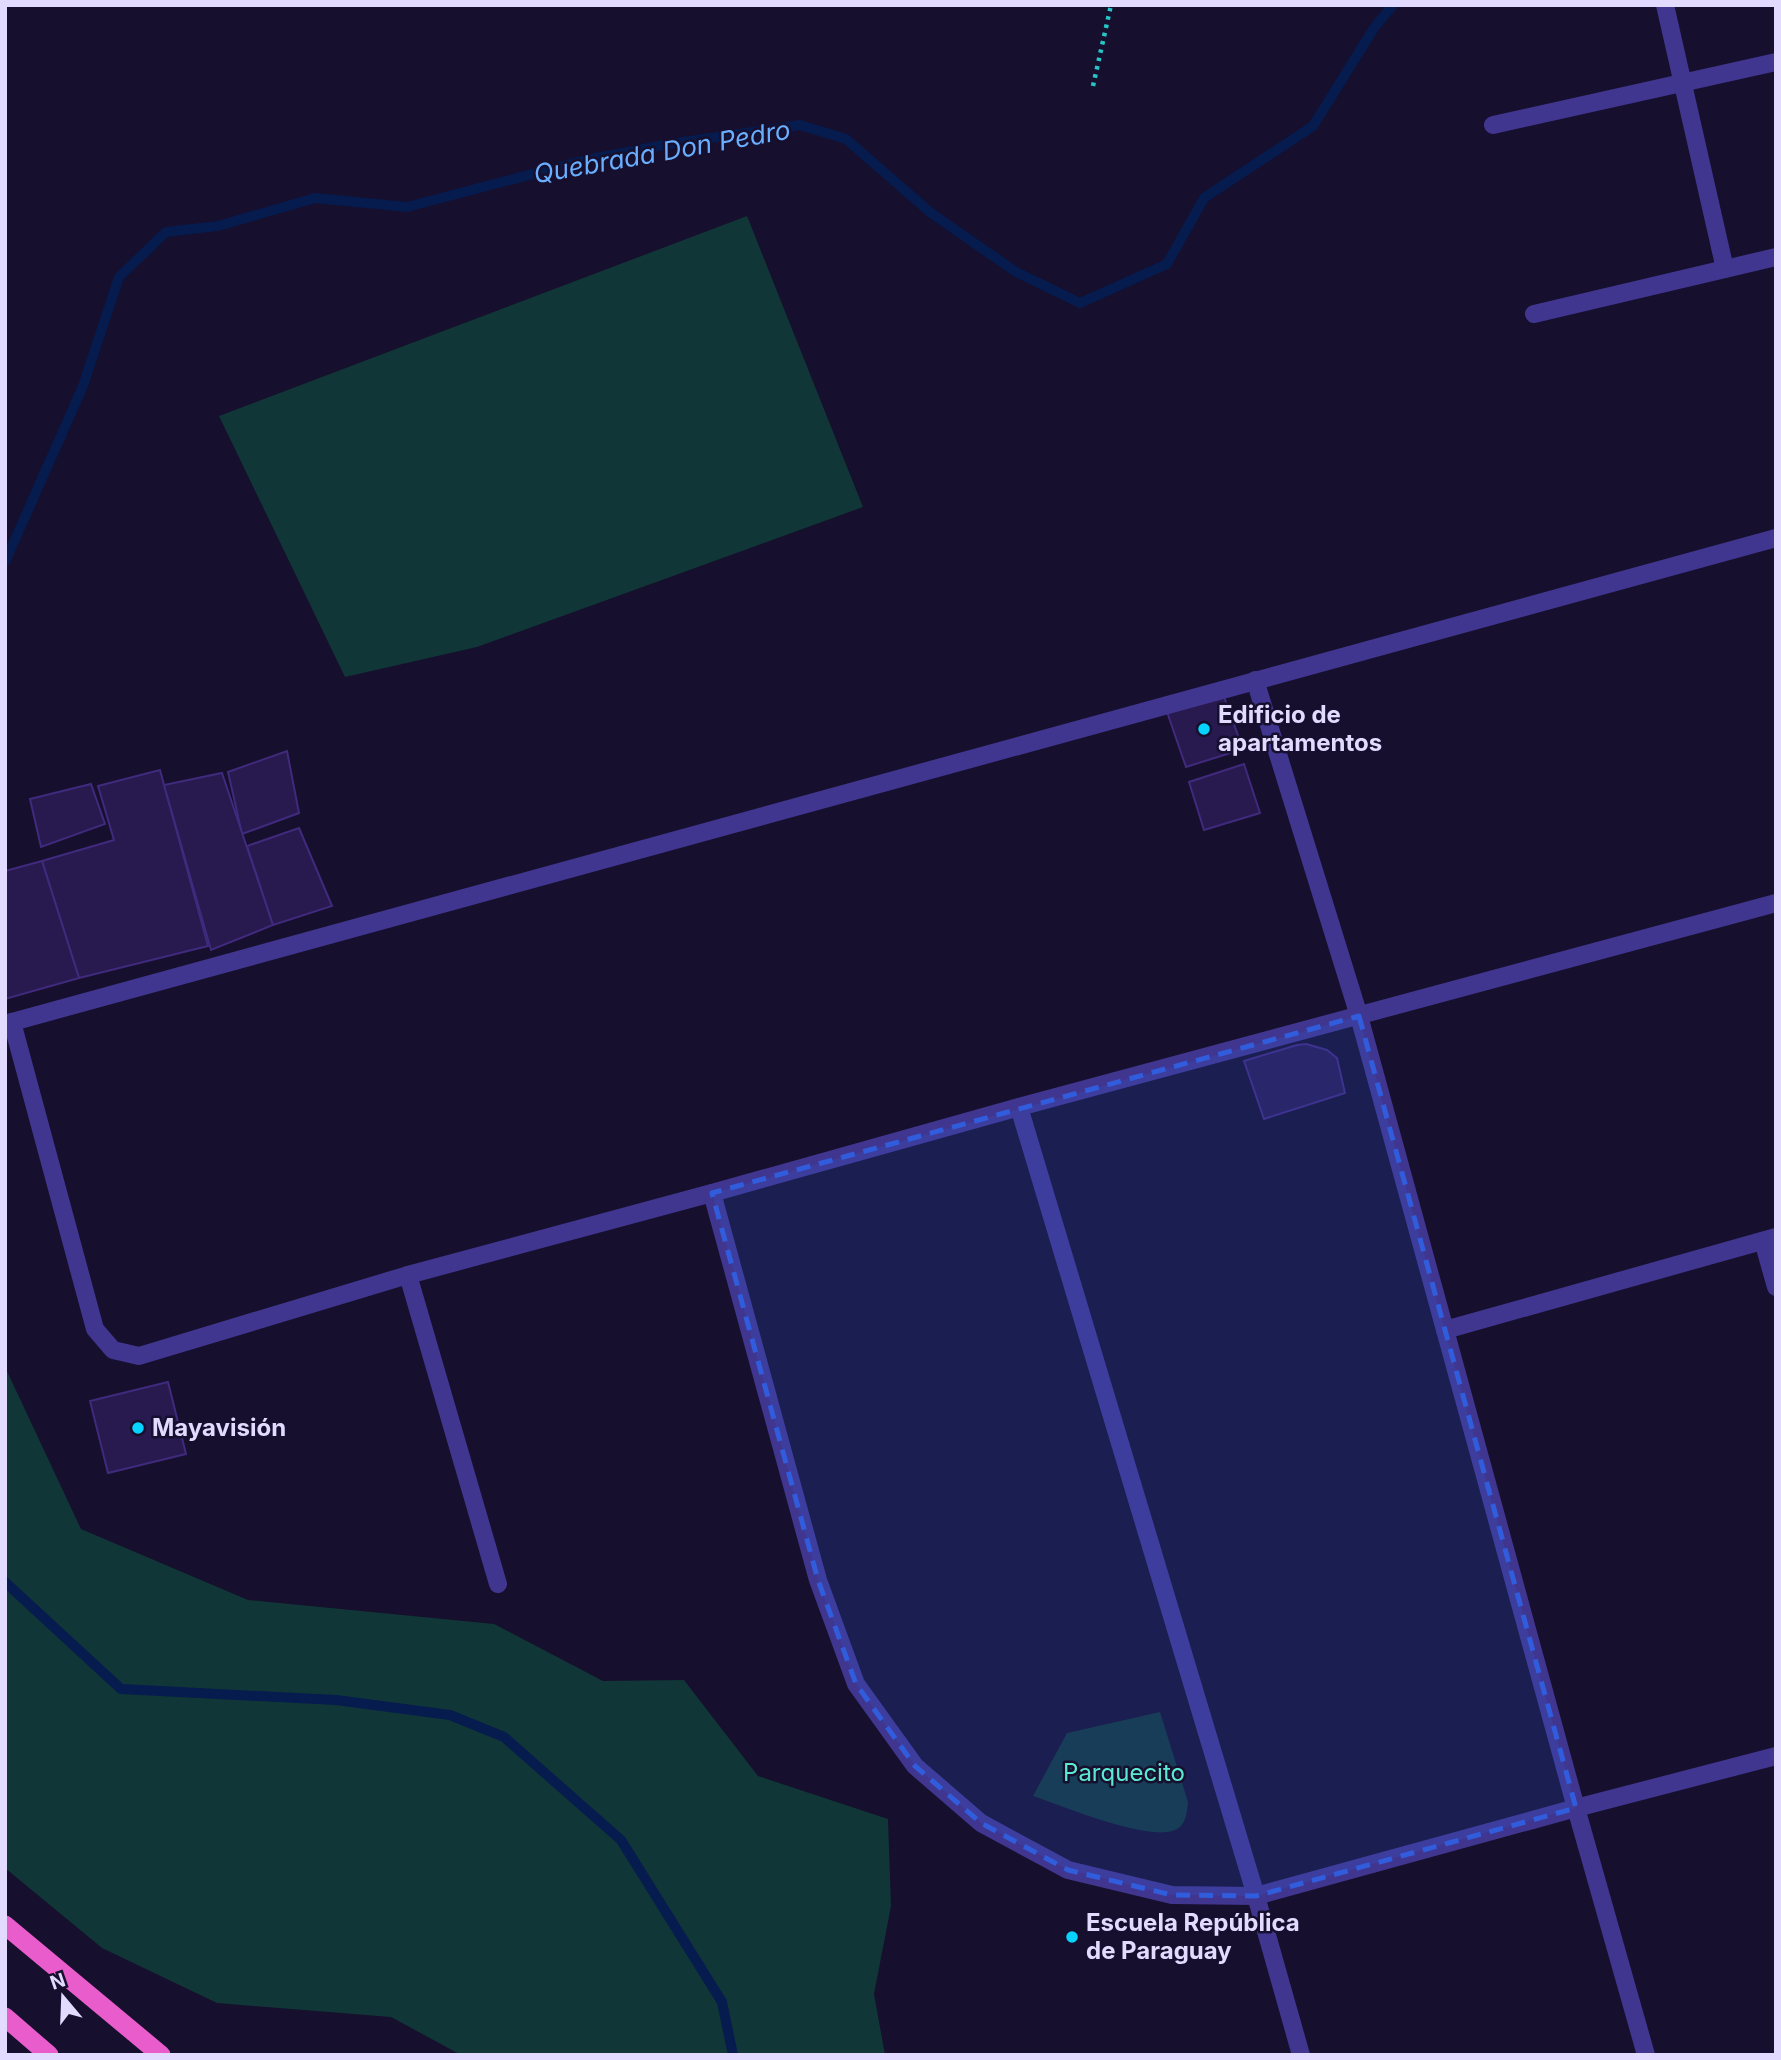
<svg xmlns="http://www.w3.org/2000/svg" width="1781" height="2060" font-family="Inter,sans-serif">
  <rect width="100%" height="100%" fill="#160f2d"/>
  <g fill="#113637">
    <polygon points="747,216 863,507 477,647 345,677 219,416"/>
    <polygon points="5,1367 81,1529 248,1600 494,1624 603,1681 684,1680 758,1776 888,1819 891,1906 874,1994 885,2055 461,2055 391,2017 217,2003 102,1948 5,1868"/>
    <path d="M1160,1712l28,90c-1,10 -2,24 -13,28 -25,12 -113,-24 -142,-34l34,-63z"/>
  </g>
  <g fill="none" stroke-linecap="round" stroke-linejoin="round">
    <g stroke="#061b4e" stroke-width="10">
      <polyline points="5,562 83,386 119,277 166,232 218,226 315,198 407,207 586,160 669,144 800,125 846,139 931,213 1016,272 1080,303 1167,264 1204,198 1313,126 1374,28 1393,5"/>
      <polyline points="5,1582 121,1689 336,1700 450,1715 504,1737 621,1840 722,2002 733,2055"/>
    </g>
  </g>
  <g fill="#28194f" stroke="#402a7d" stroke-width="2">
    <polygon points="1223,694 1243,749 1186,767 1166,709"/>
    <polygon points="287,751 299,813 242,834 228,772"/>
    <polygon points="1244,764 1260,813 1204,830 1189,782"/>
    <polygon points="160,770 208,946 79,978 42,861 114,840 98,786"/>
    <polygon points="222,773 273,925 211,950 164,785"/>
    <polygon points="91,784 105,824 41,847 30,799"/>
    <polygon points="299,828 332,906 273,925 247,846"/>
    <polygon points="42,861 79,978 5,999 5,871"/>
    <polygon points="1306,1044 1327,1050 1337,1058 1345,1093 1264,1119 1244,1061 1297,1045"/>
    <polygon points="168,1382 186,1454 108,1473 90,1401"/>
  </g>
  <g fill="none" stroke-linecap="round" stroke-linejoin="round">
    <polyline stroke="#26c5c8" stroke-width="4.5" stroke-dasharray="3.5 5" stroke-linecap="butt" points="1093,86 1111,5"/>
    <g stroke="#40368f" stroke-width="18">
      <polyline points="1665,5 1725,269"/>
      <polyline points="1493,125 1776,62"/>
      <polyline points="1534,314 1776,257"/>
      <polyline points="1255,680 1359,1016 1576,1808 1646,2055"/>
      <polyline points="12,1022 95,1329 113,1350 139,1356 408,1275 712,1193 1019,1107 1776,903"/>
      <polyline points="5,1024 1776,538"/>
      <polyline points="1019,1107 1256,1896 1301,2055"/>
      <polyline points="712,1193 818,1580 856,1684 915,1766 981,1823 1068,1870 1172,1895 1256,1896 1576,1808 1776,1756"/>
      <polyline points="1763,1241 1776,1287"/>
      <polyline points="408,1275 498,1584"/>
      <polyline points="1445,1330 1776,1237"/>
    </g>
    <g stroke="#e85ccc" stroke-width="19">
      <polyline points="5,1925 161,2055"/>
      <polyline points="5,2017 49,2055"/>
    </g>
  </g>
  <path fill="#315cdc" fill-opacity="0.2" stroke="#315cdc" stroke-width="5" stroke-dasharray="14 9" stroke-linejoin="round" d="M1359,1016l217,792 -320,88 -84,-1 -104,-25 -87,-47 -66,-57 -59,-82 -38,-104 -106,-387z"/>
  <g fill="#07d3ff" stroke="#160f2d" stroke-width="2.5">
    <circle cx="1204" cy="729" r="7"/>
    <circle cx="138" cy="1428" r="7"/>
    <circle cx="1072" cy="1937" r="7"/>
  </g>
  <g text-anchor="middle" stroke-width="5" stroke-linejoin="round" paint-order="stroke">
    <g font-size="24" font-weight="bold" fill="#e2dbff" stroke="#160f2d" text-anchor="start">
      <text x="1218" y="723">Edificio de<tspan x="1218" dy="28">apartamentos</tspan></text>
      <text x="152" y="1436">Mayavisión</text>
      <text x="1086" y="1931">Escuela República<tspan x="1086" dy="28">de Paraguay</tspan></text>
    </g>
    <g font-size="24" fill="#5bead1" stroke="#160f2d">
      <text x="1124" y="1781">Parquecito</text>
    </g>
    <g font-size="26" font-style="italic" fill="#69aeff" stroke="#160f2d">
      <text transform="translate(662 152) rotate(-10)" y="9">Quebrada Don Pedro</text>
    </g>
  </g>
  <rect width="1781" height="2060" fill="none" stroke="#e2dbff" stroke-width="14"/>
  <g transform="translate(63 1997) rotate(341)" stroke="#160f2d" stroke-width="5" paint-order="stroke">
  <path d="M0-5L12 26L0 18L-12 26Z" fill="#e2dbff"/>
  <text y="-10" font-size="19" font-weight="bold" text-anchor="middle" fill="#e2dbff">N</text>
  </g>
</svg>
